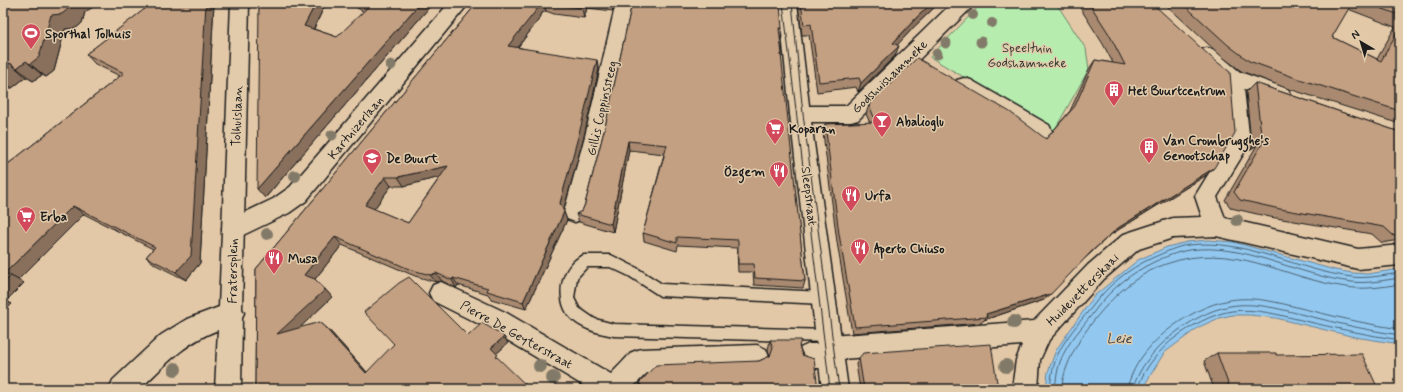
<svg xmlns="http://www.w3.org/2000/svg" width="1403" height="392" font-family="Mynerve,sans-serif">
  <rect width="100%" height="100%" fill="#e3c8a7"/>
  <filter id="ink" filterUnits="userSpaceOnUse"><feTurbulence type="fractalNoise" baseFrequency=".025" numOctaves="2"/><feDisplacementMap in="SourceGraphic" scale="8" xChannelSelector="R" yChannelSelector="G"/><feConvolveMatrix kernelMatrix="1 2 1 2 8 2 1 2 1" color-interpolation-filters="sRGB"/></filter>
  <g filter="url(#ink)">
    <polygon fill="#b6edaf" stroke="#698466" points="982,3 1056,3 1086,49 1089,69 1054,131 930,57"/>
    <polygon fill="#92c8f0" stroke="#63839b" points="1208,240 1233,242 1335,270 1353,273 1367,274 1400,269 1400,344 1355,337 1276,318 1250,315 1232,315 1219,318 1199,327 1164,353 1142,389 1046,389 1048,372 1056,350 1094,296 1138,260 1167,247 1187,242"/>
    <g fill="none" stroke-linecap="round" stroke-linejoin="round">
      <g stroke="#4b6171" stroke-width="1">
        <path d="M1050,389c1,-10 2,-20 6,-30 7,-19 23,-36 36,-52 15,-21 36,-38 60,-49 12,-5 25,-12 37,-13 57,-7 108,26 163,32 16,2 32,-2 48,-4"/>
        <path d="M1055,389c1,-9 2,-18 5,-27 7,-20 24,-36 36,-53 15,-20 35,-36 58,-47 11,-5 23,-10 35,-12 56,-8 108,26 163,32 16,2 32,-2 48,-4"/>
        <path d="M1061,389c5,-32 24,-60 46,-84 16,-18 36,-33 59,-41 68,-24 115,14 180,23 18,3 36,0 54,-3"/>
        <path d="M1127,389c5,-23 22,-44 41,-59 18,-14 39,-26 62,-30 29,-5 59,6 87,12 27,7 55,13 83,17"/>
        <path d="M1133,389c5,-21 22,-40 38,-53 18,-14 37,-26 59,-30 29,-5 59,6 87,12 27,7 55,13 83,17"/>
        <path d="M1138,389c3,-17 21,-38 34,-49 17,-13 39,-26 60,-29 24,-3 47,4 69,9 33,8 66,15 99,20"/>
      </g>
      <defs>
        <path id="lane" d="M584,255h27l26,13 25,16 161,8 5,2 1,4 -1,4 -5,2 -163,-8 -31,-20 -19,-9h-23l-10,11 -3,20 5,10 16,11 19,5 214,6 5,2 2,4 -2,4 -5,2 -214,-6c-16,-3 -34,-7 -45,-20 -14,-18 -8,-52 15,-61z"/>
        <g id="street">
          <polygon points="449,3 469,3 306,201 289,213 241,236 233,239 225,236 222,229 225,222 273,199 290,187"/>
          <polygon points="616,3 634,3 605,136 586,212 583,219 575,222 567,219 564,212 585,136"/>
          <polygon points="952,3 973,3 971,8 858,120 851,122 800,122 793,120 790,114 793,108 800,106 846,106"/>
          <path d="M1207,48l7,2 26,22 48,17 3,6 -3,6 -7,2 -37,-14 6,54 -33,54 8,21 133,31 42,-4v20l-42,4 -142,-33 -43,2 -34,11 -35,30 -55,61 -9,20 -2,29h-26l4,-29 6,-15 -180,14 -2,4c-13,6 -27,7 -40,1l-3,-8 3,-8 9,-4h11l1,-4 9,-4 204,-15 54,-56 36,-31 49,-16 29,-1 -7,-21 33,-54 -5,-62 -23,-20 -3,-5 3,-5z"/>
          <polygon points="964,78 971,80 1049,125 1052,131 1049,137 1042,139 1035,137 957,92 954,86 957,80"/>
          <polygon points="441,282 505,312 611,374 632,352 641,349 757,345 766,349 769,357 766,365 757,369 647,373 631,389 589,389 487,328 433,301 429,293 433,285"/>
        </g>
        <g id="secondary">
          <path d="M231,3h18l-7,306 2,4 -2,4 -1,72h-26l3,-59c-34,13 -53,35 -78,59h-31l4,-9 48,-45 26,-16 32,-12z"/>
          <polygon points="779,3 797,3 810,114 848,389 822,389 790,114"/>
        </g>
      </defs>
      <use href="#lane" stroke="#1c1c1c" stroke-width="3"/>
      <use href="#street" stroke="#1c1c1c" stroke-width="3"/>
      <use href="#secondary" stroke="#1c1c1c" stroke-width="3"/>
      <use href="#lane" fill="#e2cbab" fill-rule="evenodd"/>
      <use href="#street" fill="#e2cbab" fill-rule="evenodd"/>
      <use href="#secondary" fill="#e2cbab" fill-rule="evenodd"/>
      <g stroke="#1c1c1c" stroke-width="1">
        <polyline points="783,3 830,389"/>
        <polyline points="792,3 803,114 839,389"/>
      </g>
    </g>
    <g fill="#827a67">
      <circle cx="973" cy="15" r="5"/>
      <circle cx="992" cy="23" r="5"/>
      <circle cx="981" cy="42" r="5.5"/>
      <circle cx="946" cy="43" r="5.5"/>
      <circle cx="937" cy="54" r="5.5"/>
      <circle cx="391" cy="65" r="5.5"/>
      <circle cx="332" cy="135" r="5.5"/>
      <circle cx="295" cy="176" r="6"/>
      <circle cx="1237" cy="220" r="6"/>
      <circle cx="267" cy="234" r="6"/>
      <circle cx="1014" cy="322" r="7"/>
      <circle cx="540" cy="366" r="7"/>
      <circle cx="1006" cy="366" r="7"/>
      <circle cx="175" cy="369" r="7"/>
      <circle cx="553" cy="378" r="7"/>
    </g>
    <g fill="#a98a70" stroke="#1c1c1c" fill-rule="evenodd">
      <polygon points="3,3 85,12 82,23 76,28 65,29 54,71 46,77 42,75 33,81 26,77 12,88 3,89"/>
      <polygon points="141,3 214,3 200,263 186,280 156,265 146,257 153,249 84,214 18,280 24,283 6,301 12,304 3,313 3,168 120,76 95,64 86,54 145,9"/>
      <polygon points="259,3 339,3 324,7 314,29 337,37 364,12 349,3 433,3 265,198"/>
      <path d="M477,3h138l-2,8 -26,-3 -3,10 -30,-4 -8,-3 -4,2 -2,5 -22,29 81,22 -15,67 -21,74 4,10 -41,89 -35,-10 -3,-5 -30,-9 -2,3 -14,-7 -6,1 -21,-6 -73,-31 -27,34 8,8 9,10 -33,31 29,1 39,43 101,-36 36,1 4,6 -12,11 -241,35 1,-120zM440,177l-32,46 -34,-14 17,-23h13z"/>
      <polygon points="632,3 782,28 781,38 780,38 782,55 781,60 805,281 803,288 754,285 753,272 738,272 737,248 678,245 677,251 644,241 643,233 664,154 629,150 613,232 579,222 576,214 582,211 585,204 605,127"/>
      <polygon points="798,3 939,3 914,27 897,45 895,56 858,92 856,87 817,92 809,35 802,35"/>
      <polygon points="1077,3 1152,3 1205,176 1110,235 1084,259 1044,300 984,320 981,323 852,333 837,242 823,133 825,124 870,123 866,114 869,105 1046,139 1070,111 1089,69 1095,60 1113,63 1103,44"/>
      <path d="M1164,3h74l6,5 11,-5h145v121l-114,-36 -45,-17 -21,-16zM1348,9l47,18 -18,32 -45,-22z"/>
      <polygon points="1255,83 1400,132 1400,240 1382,243 1372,234 1270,217 1231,208 1225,200 1257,145 1246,152 1251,143 1246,92"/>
      <polygon points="770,340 799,346 818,389 640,389 639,383 759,361 770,356 768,350"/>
      <polygon points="1217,353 1378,389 1214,389 1204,361"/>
      <polygon points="859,358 998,389 860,389 856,364"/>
    </g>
    <g fill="#89705b" stroke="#1c1c1c">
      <polygon points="70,3 100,3 85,12 82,23 76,28 65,29 54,71 46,77 30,64 51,15"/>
      <polygon points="206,3 214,3 200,263 186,280 176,272"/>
      <polygon points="316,3 339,3 324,7 310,36 304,26"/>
      <polygon points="420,3 433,3 265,198 257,189"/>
      <polygon points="539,3 544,3 546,11 542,13 540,18 511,56 508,46"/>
      <polygon points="583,3 586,3 587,8 584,18 582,8"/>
      <polygon points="612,3 615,3 613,11"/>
      <polygon points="932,3 939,3 914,27 890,53 893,43 917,17"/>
      <polygon points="899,46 895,56 858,92 861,83"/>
      <polygon points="597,60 599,69 584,136 563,212 560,203"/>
      <polygon points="26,61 42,75 33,81 17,68"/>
      <polygon points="10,63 26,77 12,88 3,80 3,68"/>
      <polygon points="1266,137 1257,145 1246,152 1256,143"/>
      <polygon points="628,141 629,150 613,232 611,224"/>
      <polygon points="448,166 453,174 404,186 398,177"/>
      <polygon points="1214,168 1205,176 1110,235 1084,259 1091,252 1118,228"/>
      <polygon points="385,177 391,186 371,213 365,205"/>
      <polygon points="73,206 84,214 18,280 5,273"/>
      <polygon points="564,212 567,220 526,309 523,302"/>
      <polygon points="335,237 342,245 312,283 304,275"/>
      <polygon points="436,273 442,281 436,282 430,275"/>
      <polygon points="11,276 24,283 6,301 12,304 3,313 3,283"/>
      <polygon points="453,278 458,285 456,288 452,280"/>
      <polygon points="315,279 323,287 332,297 286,341 277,334"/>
      <polygon points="1051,294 1044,300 984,320 987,317 986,314"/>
      <polygon points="320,322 328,329 373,379 366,373"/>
      <polygon points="504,337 508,343 496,354 491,348"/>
    </g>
    <g fill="#c4a082" stroke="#1c1c1c" fill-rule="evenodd">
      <polygon points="3,3 70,3 68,9 62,14 51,15 39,57 30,64 26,61 17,68 10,63 3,68"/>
      <polygon points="141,3 206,3 191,256 176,272 146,257 155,247 73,206 5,273 11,276 3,283 3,168 124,73 86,54 146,8"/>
      <polygon points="259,3 316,3 304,26 337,37 368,7 361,3 420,3 257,189"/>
      <path d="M477,3h62l-1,5 -30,38 89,14 -16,66 -21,77 4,9 -41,90 -36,-11 1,-3 -35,-10 -1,2 -16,-7 -6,2 -21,-6 -74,-32 -31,38 11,4 10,11 -48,44 43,-12 46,51 28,-29 -30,-32 35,-29 10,-6 59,59 14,-13 19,11 3,3 -13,11 7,7 -2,1 34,33h-275l1,-120zM448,166l-40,57 -43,-18 20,-28h13z"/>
      <polygon points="549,3 583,3 582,8 552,4"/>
      <polygon points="632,3 769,3 780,6 782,28 779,28 782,55 781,54 805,281 755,278 754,264 738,264 738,240 677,237 677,243 643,233 667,145 628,141 611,224 576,214 582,211 585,204 605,127"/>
      <polygon points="801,3 932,3 917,17 893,43 899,46 861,83 859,78 819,82 811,24 804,25"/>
      <polygon points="1089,3 1152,3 1212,58 1230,72 1235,133 1214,168 1118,228 1091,252 1051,294 986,314 987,317 855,327 839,234 825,124 876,122 869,105 917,58 1010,112 1046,139 1075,106 1095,60 1125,65 1109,34"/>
      <polygon points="1182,3 1238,3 1244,8 1255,3 1352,3 1332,37 1381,61 1400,27 1400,111 1296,78 1249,61 1228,45"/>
      <polygon points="1366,3 1400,3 1400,15"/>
      <polygon points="1255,83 1400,132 1400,235 1394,236 1384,227 1280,209 1240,200 1234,192 1266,137 1256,143 1261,134"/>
      <polygon points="770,340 801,340 799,346 802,355 814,359 818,389 645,389 639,383 656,365 759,361 770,356 773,347"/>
      <polygon points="991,344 998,389 864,389 859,358 863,353"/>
      <polygon points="1217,353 1276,353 1276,355 1362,354 1378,389 1230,389"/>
    </g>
  </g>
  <defs>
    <symbol id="stadium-pin" viewBox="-11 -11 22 30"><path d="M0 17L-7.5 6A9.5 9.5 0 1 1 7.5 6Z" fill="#d1495b" stroke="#e2cbab"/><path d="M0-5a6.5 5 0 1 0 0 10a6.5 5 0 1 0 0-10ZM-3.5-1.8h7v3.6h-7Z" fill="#fff"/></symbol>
    <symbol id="building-pin" viewBox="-11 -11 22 30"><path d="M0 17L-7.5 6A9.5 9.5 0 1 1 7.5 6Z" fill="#d1495b" stroke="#e2cbab"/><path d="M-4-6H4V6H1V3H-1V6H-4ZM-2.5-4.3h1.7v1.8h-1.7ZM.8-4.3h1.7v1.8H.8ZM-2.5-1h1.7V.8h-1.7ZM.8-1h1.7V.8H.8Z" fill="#fff"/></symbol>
    <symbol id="bar-pin" viewBox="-11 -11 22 30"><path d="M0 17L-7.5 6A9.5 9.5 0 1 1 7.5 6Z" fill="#d1495b" stroke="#e2cbab"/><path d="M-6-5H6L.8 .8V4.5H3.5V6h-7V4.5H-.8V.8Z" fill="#fff"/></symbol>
    <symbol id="supermarket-pin" viewBox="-11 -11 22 30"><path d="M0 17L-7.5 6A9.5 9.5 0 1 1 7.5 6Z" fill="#d1495b" stroke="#e2cbab"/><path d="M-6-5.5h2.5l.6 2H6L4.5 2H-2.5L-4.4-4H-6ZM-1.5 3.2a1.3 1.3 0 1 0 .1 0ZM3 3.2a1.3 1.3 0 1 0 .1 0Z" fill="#fff"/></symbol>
    <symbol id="school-pin" viewBox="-11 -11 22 30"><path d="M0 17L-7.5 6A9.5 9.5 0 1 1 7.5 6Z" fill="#d1495b" stroke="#e2cbab"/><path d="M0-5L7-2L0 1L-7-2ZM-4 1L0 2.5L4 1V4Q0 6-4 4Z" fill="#fff"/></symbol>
    <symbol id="restaurant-pin" viewBox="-11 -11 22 30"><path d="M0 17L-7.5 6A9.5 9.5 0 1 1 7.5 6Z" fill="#d1495b" stroke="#e2cbab"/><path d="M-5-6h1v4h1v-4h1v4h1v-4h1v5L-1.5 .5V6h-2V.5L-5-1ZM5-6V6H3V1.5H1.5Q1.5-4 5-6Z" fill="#fff"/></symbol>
  </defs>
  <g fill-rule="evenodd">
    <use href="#stadium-pin" x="20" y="22" width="22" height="30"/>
    <use href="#building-pin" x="1103" y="79" width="22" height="30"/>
    <use href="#bar-pin" x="871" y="110" width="22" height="30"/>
    <use href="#supermarket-pin" x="764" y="117" width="22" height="30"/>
    <use href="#building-pin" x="1138" y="136" width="22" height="30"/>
    <use href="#school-pin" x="361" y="147" width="22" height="30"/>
    <use href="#restaurant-pin" x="768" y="160" width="22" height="30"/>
    <use href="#restaurant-pin" x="840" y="184" width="22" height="30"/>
    <use href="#supermarket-pin" x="15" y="205" width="22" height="30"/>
    <use href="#restaurant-pin" x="849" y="237" width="22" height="30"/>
    <use href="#restaurant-pin" x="263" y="247" width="22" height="30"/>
  </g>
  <g text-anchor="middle" stroke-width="3" stroke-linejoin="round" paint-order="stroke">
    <g font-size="13" font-weight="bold" fill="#1c1c1c" stroke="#e2cbab" text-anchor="start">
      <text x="45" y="38">Sporthal Tolhuis</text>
      <text x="1128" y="95">Het Buurtcentrum</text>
      <text x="896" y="126">Abalioglu</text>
      <text x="789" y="133">Koparan</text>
      <text x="1163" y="145">Van Crombrugghe's<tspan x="1163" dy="15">Genootschap</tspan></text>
      <text x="386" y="163">De Buurt</text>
      <text x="765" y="176" text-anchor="end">Özgem</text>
      <text x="865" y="200">Urfa</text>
      <text x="40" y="221">Erba</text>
      <text x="874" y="253">Aperto Chiuso</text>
      <text x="288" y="263">Musa</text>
    </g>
    <g font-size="13" fill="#333b32" stroke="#e2cbab">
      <text x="1027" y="52">Speeltuin<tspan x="1027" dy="15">Godshammeke</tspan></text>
    </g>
    <g font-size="13" fill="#1c1c1c" stroke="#e2cbab">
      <text transform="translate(889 76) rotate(-44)" y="5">Godshuishammeke</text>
      <text transform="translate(601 108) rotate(-77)" y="5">Gillis Coppinssteeg</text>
      <text transform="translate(236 116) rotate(-88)" y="5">Tolhuislaan</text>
      <text transform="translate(355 127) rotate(-50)" y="5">Kartuizerlaan</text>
      <text transform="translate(810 196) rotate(83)" y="5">Sleepstraat</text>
      <text transform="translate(232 271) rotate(-89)" y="5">Fratersplein</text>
      <text transform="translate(1082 289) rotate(-45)" y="5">Huidevetterskaai</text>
      <text transform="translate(517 334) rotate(29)" y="5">Pierre De Geyterstraat</text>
    </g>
    <g font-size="14" font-style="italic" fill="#343e46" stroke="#e2cbab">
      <text x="1119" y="343">Leie</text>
    </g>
  </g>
  <rect width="1403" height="392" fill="none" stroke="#e2cbab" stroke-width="16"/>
  <rect x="8" y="8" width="1387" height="376" fill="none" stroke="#1c1c1c" stroke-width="1.5" filter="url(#ink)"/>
  <g transform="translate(1361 42) rotate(322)" stroke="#e2cbab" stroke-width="3" paint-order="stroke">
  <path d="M0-3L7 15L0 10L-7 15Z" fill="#1c1c1c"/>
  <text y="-6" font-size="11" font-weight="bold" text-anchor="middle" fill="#1c1c1c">N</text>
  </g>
</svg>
